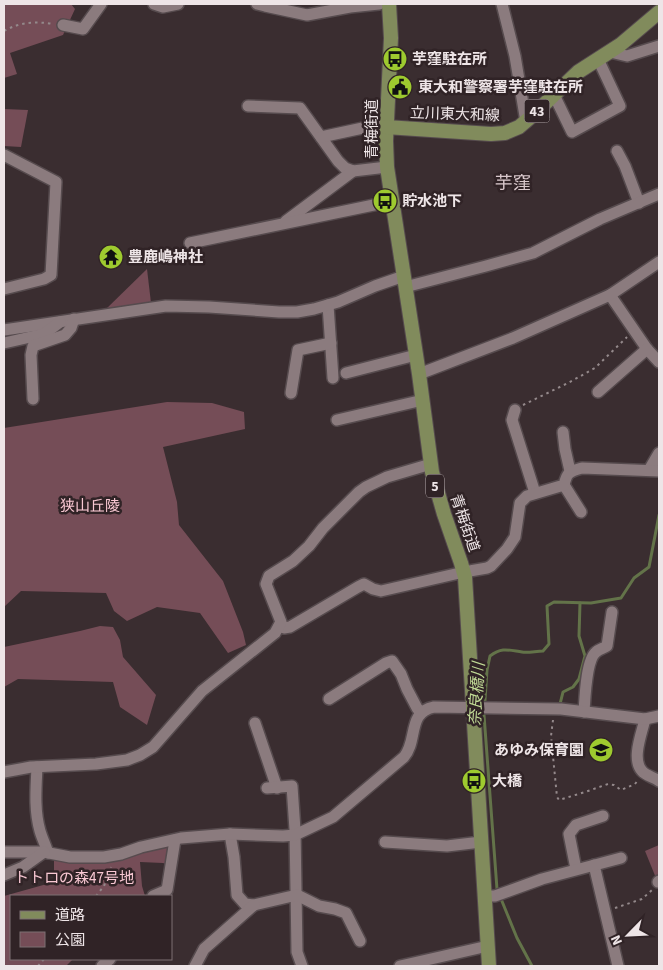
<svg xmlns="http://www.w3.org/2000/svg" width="663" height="970" font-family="'Source Sans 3','Noto Sans JP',sans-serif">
  <rect width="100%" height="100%" fill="#3a2d30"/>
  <g fill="#754d57">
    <polygon points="4,4 71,4 75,9 63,35 10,53 17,74 4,78"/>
    <polygon points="4,109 28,110 21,147 4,146"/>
    <polygon points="147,269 151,303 104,311"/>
    <polygon points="167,402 212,403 244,412 245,429 163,447 177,502 179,525 223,581 243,632 246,645 228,653 200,613 157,607 127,621 114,611 106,593 21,591 4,607 4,428"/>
    <polygon points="100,626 113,627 120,640 123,657 156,695 147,725 120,707 113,682 18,679 4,687 4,647 80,631"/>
    <polygon points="659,845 659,876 656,878 645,851"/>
    <polygon points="168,847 166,864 163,863 140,862 142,886 145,896 11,896 11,959 73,959 66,966 4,966 4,896 54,882 54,857 140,852"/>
  </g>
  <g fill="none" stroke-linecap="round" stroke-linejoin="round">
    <g stroke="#637349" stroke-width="3">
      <polyline points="560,704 563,692 573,687 579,679 585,656 579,636 580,603"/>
      <path d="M532,966l-15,-28 -20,-49 -13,-174 3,-45 3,-14c12,-9 18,-6 32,-4 7,1 14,-1 21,-1l6,-7 -2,-38 7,-4 37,1 30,-5 13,-20 15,-11 10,-52"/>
    </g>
    <defs>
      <g id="minor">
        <polyline points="154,4 163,7 178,4"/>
        <polyline points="257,4 265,6 307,15 350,7 379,4"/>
        <polyline points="502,4 515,56 526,122"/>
        <polyline points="63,25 83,29 101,4"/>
        <polyline points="610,52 627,56 659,46"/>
        <polyline points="554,95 572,132 620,106 598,59"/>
        <polyline points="248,106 300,108 338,161 345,168 353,171 387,167"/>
        <polyline points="321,137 386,123"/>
        <polyline points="617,151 625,166 639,203"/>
        <polyline points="4,155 56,182 51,275 44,279 4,289"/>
        <polyline points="286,221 353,171"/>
        <polyline points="190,243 393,201"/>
        <polyline points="405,287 486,266 533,253 600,219 659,194"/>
        <polyline points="610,295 647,349 659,362"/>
        <polyline points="328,305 333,378"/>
        <polyline points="4,330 166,306 209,307 279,312 297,312 314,309 338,302 375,286 404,276"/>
        <polyline points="4,343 44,334 60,322"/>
        <polyline points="346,373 416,355"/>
        <polyline points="419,374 513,338 610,295 659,262"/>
        <polyline points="598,392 647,349"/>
        <polyline points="291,393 298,350 331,343"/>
        <polyline points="33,399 31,355 33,346 65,335 71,328 74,319"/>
        <polyline points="515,410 512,420 535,493"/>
        <polyline points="337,420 423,400"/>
        <polyline points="563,432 565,449 570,471"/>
        <polyline points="649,470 659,453"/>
        <polyline points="564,485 581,512"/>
        <path d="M279,626l5,2 6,-1 68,-40 6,-3 9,5 8,2 83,-19 23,-4 4,-2 16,-17 8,-12 5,-34 7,-7 37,-11c3,-13 5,-13 18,-17l77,3"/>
        <polyline points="329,699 386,663 392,661 401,674 407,689 417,708 421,713"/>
        <path d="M584,712c1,-14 2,-52 12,-60 3,-3 8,-4 11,-6l5,-34"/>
        <path d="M645,719c-3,14 -14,40 -3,52 4,5 12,6 17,10"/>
        <polyline points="255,723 277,788"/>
        <path d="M37,767c-1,21 -3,43 3,64 2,7 6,15 8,22"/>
        <polyline points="4,772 31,767 96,764 127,760 140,755 153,747 202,691 275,633 281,622 266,584 269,576 293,561 309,546 323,528 359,492 366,487 387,477 431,464"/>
        <polyline points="267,788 292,786 295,830 297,952 302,966"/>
        <polyline points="230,834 234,857 237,895 245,904 254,905 297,895 319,906 335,909 346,913 360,941"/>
        <polyline points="385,842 447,846 481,842"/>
        <path d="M4,852h40l26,5h34l17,-3 20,-7 40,-9 49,-4 53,2 12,-1 38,-18 71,-60c14,-16 3,-45 30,-50l127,2 84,10 14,-3"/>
        <polyline points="594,865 618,966"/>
        <polyline points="576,869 569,834 576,825 603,816"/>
        <polyline points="4,875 23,867 44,852"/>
        <polyline points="658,882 659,881"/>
        <polyline points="153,896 167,890 175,840"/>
        <polyline points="484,896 495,896 542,879 621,858"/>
        <polyline points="102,966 110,959"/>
        <polyline points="195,966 204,949 254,905"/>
        <polyline points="400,966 488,946"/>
      </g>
      <g id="major">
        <polyline points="389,4 391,38 386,141 387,167 419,374 432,472 444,514 461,563 465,577 489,966"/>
        <polyline points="386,127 491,134 505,133 519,127 533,115 578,72 620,45 659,12"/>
      </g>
    </defs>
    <use href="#minor" stroke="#564b4e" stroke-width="14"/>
    <use href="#major" stroke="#564b4e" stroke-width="16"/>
    <g stroke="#94898b" stroke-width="2" stroke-dasharray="2.5 4" stroke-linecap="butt">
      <path d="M4,31c16,-9 31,-10 49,-7"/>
      <polyline points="523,405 568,383 595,368 627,337"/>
      <polyline points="553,720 551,736 557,797 559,800 585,792 608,784 614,785 621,790 635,784 638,780"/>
      <polyline points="96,896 104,886 111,867"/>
      <polyline points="615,908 642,899 652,890"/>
      <polyline points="38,966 44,959"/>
    </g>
    <use href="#minor" stroke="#8b7b7e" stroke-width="11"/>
    <use href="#major" stroke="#818b5c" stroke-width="14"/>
  </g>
  <defs>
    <symbol id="bus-disc" viewBox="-11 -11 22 22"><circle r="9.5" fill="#9eca2f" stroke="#302326"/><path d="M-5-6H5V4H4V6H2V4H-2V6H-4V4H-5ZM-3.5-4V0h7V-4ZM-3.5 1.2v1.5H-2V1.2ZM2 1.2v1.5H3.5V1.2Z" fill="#111"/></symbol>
    <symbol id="civic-disc" viewBox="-11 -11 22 22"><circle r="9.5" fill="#9eca2f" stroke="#302326"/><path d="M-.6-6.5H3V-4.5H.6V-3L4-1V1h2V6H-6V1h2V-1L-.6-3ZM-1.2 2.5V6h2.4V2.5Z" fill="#111"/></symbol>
    <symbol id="temple-disc" viewBox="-11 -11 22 22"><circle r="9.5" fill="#9eca2f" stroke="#302326"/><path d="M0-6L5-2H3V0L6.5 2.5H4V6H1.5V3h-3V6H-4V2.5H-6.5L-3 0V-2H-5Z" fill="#111"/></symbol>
    <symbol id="school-disc" viewBox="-11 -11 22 22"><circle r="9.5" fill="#9eca2f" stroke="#302326"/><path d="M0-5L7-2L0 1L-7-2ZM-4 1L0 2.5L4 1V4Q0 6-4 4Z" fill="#111"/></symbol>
  </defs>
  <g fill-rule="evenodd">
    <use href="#bus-disc" x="381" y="45" width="28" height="28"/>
    <use href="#civic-disc" x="386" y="73" width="28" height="28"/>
    <use href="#bus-disc" x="371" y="187" width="28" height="28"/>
    <use href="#temple-disc" x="97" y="243" width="28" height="28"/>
    <use href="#school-disc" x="587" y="736" width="28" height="28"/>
    <use href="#bus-disc" x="460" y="767" width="28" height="28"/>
  </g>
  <g text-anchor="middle" stroke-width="5" stroke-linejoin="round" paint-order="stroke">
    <g fill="#302326" stroke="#b5abad" stroke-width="1">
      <rect x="524.5" y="99.5" width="25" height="23" rx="4"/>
      <rect x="426" y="474.5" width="18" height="23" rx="4"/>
    </g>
    <g font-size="14" font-weight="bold" fill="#eee5e7">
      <text x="537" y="116">43</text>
      <text x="435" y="491">5</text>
    </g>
    <g font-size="15" font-weight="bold" fill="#eee5e7" stroke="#302326" text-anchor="start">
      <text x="412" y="64">芋窪駐在所</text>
      <text x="418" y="92">東大和警察署芋窪駐在所</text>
      <text x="402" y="206">貯水池下</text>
      <text x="128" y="262">豊鹿嶋神社</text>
      <text x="584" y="755" text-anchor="end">あゆみ保育園</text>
      <text x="492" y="786">大橋</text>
    </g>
    <g font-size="15" fill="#eee5e7" stroke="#302326">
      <text transform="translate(455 114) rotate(2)" y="5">立川東大和線</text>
      <text transform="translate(372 129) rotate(-90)" y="5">青梅街道</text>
      <text transform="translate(465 523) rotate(71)" y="5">青梅街道</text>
    </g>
    <g font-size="15" fill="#f9c8d3" stroke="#302326">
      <text x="90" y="511">狭山丘陵</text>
      <text x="74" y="883">トトロの森47号地</text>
    </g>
    <g font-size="16" font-style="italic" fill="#c1da96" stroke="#302326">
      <text transform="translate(476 694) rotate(-86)" y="6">奈良橋川</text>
    </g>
    <g font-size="18" fill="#dac9cd" stroke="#302326">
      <text x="513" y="189">芋窪</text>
    </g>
  </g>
  <rect width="663" height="970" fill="none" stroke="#eee5e7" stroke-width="10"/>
  <rect x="10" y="895" width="162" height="65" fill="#302326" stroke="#7c7173"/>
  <rect x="20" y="911" width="25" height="8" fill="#818b5c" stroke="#7c7173"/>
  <text x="55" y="920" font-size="15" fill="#eee5e7">道路</text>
  <rect x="20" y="932" width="25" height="15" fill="#754d57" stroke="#7c7173"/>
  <text x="55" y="945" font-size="15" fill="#eee5e7">公園</text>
  <g transform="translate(628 935) rotate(246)" stroke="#302326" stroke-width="4" paint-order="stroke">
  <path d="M0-4L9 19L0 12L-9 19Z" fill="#eee5e7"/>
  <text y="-8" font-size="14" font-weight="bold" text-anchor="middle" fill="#eee5e7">N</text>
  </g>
</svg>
